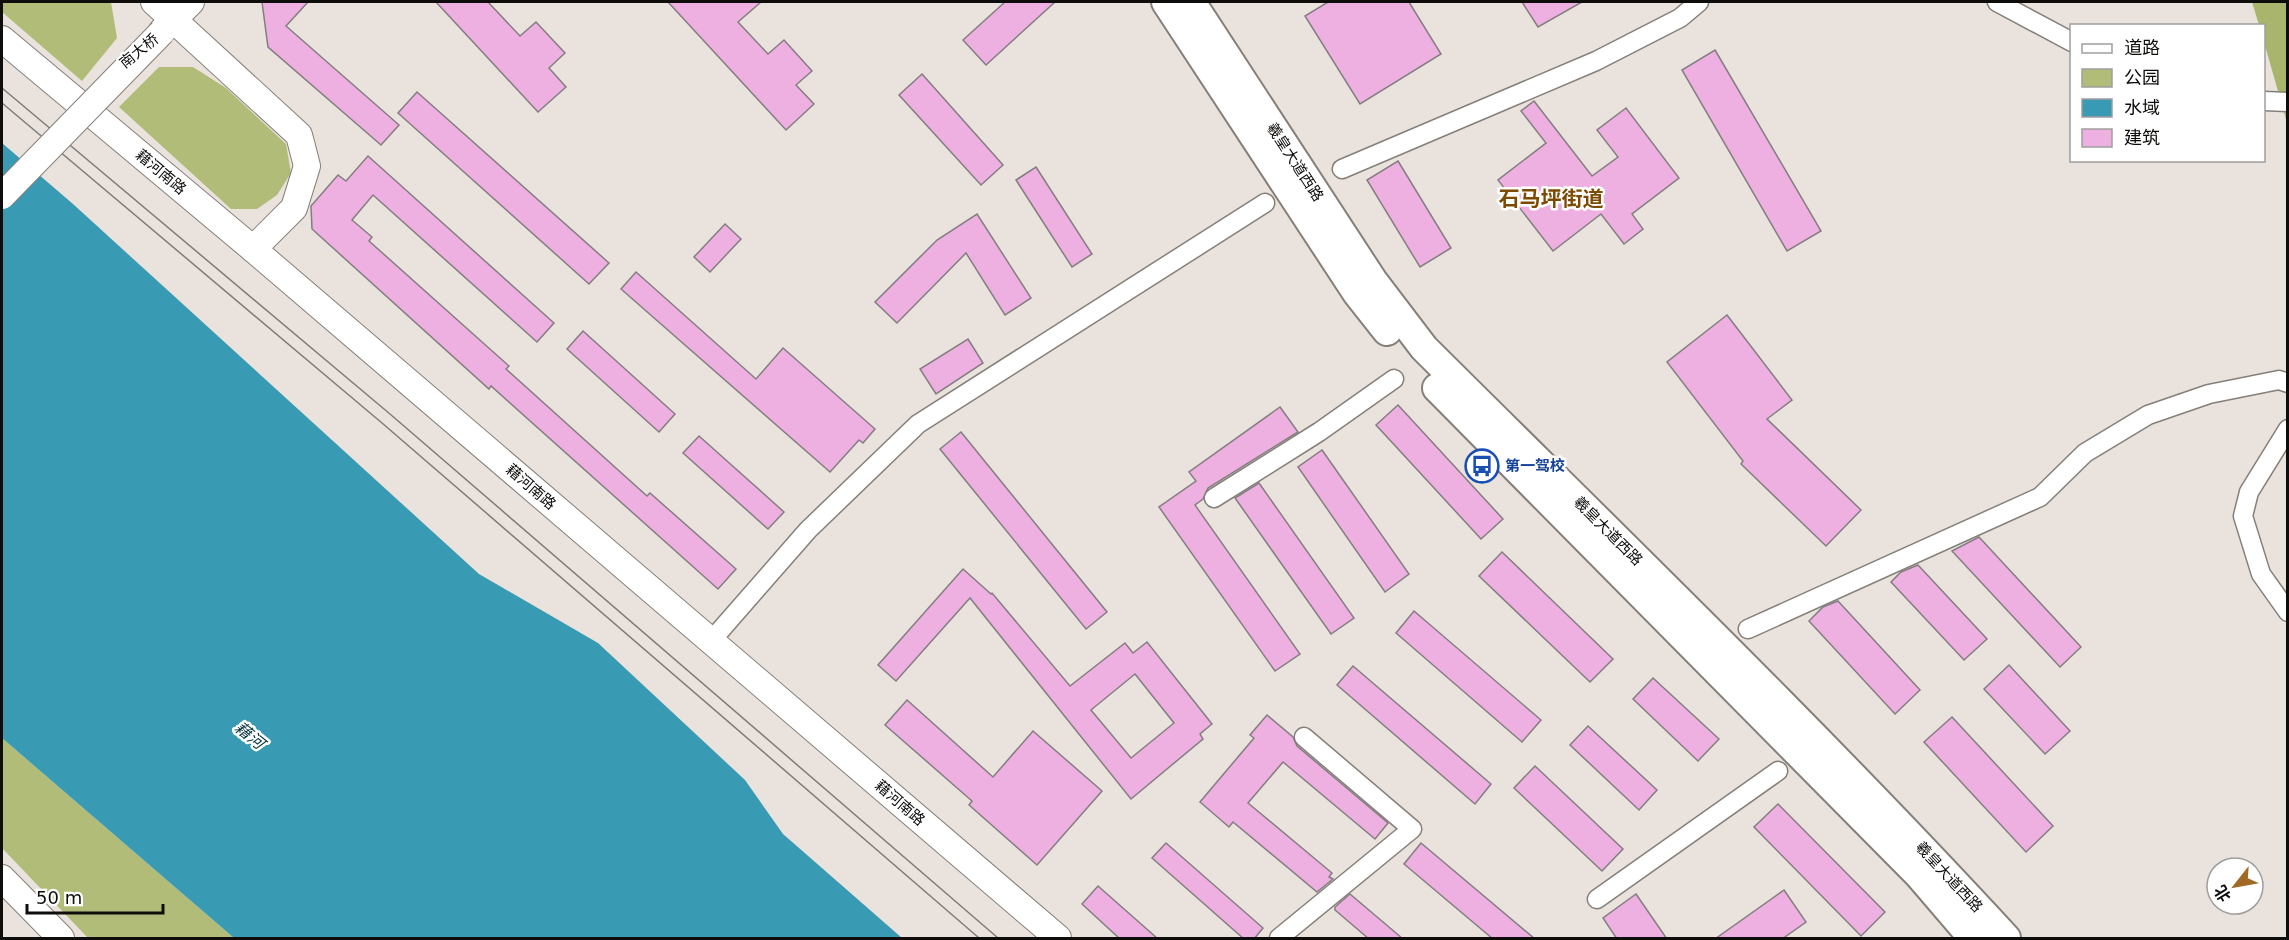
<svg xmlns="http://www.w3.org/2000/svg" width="2289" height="940" font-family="'DejaVu Sans','Noto Sans SC',sans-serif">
  <rect width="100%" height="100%" fill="#eae3dd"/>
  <g fill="#b1bc79">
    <polygon points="2,2 111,2 117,38 82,81 2,12"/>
    <polygon points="159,67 193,67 226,88 286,144 291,173 277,195 257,209 231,209 119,107"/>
    <polygon points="2,738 234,938 88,938 2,848"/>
  </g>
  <polygon fill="#a9b46c" points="2252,2 2287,2 2287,123 2264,42 2264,26 2259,25"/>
  <polygon fill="#399bb3" points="2,143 73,204 479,574 598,643 745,780 783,834 902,938 234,938 2,738"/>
  <g fill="#eeb0e1" stroke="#847d82" stroke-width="1.5" fill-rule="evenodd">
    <polygon points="262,2 308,2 286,26 399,125 381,145 268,47"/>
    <polygon points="436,2 488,2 520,36 536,22 565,53 549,68 566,87 538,112"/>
    <polygon points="668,2 761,2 738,22 768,54 784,40 812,71 796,85 814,104 786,130"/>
    <polygon points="1005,2 1055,2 986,65 963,40"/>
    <polygon points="1328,2 1409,2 1441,54 1360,104 1305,16"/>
    <polygon points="1522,2 1582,2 1538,27"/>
    <polygon points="1715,50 1821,231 1787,251 1682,70"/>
    <polygon points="922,74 1003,165 981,185 899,95"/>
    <polygon points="417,92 609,263 589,284 398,113"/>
    <polygon points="1534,101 1592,176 1618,157 1597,130 1626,108 1679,178 1632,214 1643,229 1624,244 1601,214 1553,251 1498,180 1546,143 1521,111"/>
    <polygon points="368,156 554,323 537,342 373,195 352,220 372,237 369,241 509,366 506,369 647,496 650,493 736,569 718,589 491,386 489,389 312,229 311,206 338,175 346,181"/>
    <polygon points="1398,161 1451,248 1420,267 1367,180"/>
    <polygon points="1036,167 1092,254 1072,267 1016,180"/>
    <polygon points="977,214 1031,298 1005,315 966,253 897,323 875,302 937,240"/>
    <polygon points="725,224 741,239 710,272 694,257"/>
    <polygon points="636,272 756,379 783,348 875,429 863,443 859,440 830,472 621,289"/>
    <polygon points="1727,315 1792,400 1767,419 1861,510 1826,546 1741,464 1743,461 1667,362"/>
    <polygon points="583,331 675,414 659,432 567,349"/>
    <polygon points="968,339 983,363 936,394 920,369"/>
    <polygon points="1398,405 1503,519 1481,539 1376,425"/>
    <polygon points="1280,407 1298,432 1208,488 1203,499 1195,505 1300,654 1275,671 1159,507 1196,481 1189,472"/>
    <polygon points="961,432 1107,612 1086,629 940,449"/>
    <polygon points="699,436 784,512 768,529 683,453"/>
    <polygon points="1322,450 1409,574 1385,592 1298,467"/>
    <polygon points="1259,483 1354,618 1331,634 1235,498"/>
    <polygon points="1979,537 2081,647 2060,667 1952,551"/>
    <polygon points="1502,552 1613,659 1590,682 1479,576"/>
    <polygon points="1918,565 1987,639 1964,660 1891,582 1901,572"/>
    <path d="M963,569l28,25 1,-1 78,93 55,-43 8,10 14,-11 65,82 -12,10 3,5 -72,60 -161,-201 -74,83 -18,-16zM1135,674l39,49 -43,35 -40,-48z"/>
    <polygon points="1838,601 1920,690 1895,714 1809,621 1823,607"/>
    <polygon points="1414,611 1541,720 1522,742 1396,633"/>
    <polygon points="2009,665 2070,731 2045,754 1984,689"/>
    <polygon points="1353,666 1491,784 1475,804 1337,685"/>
    <polygon points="1653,678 1719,739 1698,761 1633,699"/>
    <polygon points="907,700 993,777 1033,731 1102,791 1037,865 969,805 972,801 885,725"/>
    <polygon points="1267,715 1293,737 1297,746 1388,823 1375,839 1283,762 1248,803 1332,873 1329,877 1333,879 1317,892 1233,822 1229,827 1200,802 1254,738 1250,735"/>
    <polygon points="1952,717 2053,826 2026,852 1924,742"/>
    <polygon points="1588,726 1657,790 1639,810 1570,745"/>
    <polygon points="1535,766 1623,849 1602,871 1514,788"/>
    <polygon points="1778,804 1885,912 1861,936 1754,827"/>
    <polygon points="1166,843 1263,928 1254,939 1244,939 1152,858"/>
    <polygon points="1421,843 1535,939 1493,939 1404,864"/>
    <polygon points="1098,886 1158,939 1120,939 1082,904"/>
    <polygon points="1784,890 1806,922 1782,939 1715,939"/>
    <polygon points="1350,894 1403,939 1369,939 1335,910 1335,907"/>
    <polygon points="1636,894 1667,939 1617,939 1603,918"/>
  </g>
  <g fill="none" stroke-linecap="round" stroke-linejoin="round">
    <defs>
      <g id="minor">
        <polyline points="1997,2 2072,42"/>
        <polyline points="2264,101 2288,102"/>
        <polyline points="1342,169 1596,61 1680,18 1699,2"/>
        <polyline points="2288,429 2249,492 2243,516 2261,574 2288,612"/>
        <polyline points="1214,498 1319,432 1394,379"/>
        <polyline points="1748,629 2040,497 2085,453 2148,415 2209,394 2279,380 2288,383"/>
        <polyline points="711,641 808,530 918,424 1265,203"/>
        <polyline points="1597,899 1778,771"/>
        <polyline points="1279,938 1412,829 1304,737"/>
      </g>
      <g id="secondary">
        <polyline points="154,2 299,135 307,166 294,208 253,249"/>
        <polyline points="162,31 191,2"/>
        <polyline points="2,39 253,249 1058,938"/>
        <polyline points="2,878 61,938"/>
      </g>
      <g id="primary">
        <polyline points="1166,2 1357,293 1387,331"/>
        <path d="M1191,2l182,279 51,67c196,195 395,387 582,590"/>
        <polyline points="1437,388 1919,875 1973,938"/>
      </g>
    </defs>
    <use href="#minor" stroke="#857f7a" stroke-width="21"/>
    <use href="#secondary" stroke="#857f7a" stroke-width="28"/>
    <use href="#primary" stroke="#857f7a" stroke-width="32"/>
    <use href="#minor" stroke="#fff" stroke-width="18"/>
    <use href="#secondary" stroke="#fff" stroke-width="26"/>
    <use href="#primary" stroke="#fff" stroke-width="28"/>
    <g stroke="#7f7b77" stroke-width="1.5">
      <polyline points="2,88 390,414 998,938"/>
      <polyline points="2,103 382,423 979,938"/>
    </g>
    <defs>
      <polyline id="secondary-bridge" points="2,196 162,32"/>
    </defs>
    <use href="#secondary-bridge" stroke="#857f7a" stroke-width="28" stroke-linecap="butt"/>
    <use href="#secondary-bridge" stroke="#fff" stroke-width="26"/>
  </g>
  <defs>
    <symbol id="bus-ring" viewBox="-11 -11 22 22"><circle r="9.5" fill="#fff" stroke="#1a4fb4" stroke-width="1.5"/><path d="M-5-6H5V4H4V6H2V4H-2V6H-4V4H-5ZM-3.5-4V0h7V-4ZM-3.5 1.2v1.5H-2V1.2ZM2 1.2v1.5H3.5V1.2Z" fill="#1a4fb4"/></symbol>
  </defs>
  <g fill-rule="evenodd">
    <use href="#bus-ring" x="1463" y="447" width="38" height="38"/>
  </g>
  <g text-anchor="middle" stroke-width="5" stroke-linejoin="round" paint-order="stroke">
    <g font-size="15" fill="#0f0d0b" stroke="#fff">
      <text transform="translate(139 51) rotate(-39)" y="5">南大桥</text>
      <text transform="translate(1295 162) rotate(57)" y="5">羲皇大道西路</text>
      <text transform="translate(161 172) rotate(40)" y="5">藉河南路</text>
      <text transform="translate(531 487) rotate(41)" y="5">藉河南路</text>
      <text transform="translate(1608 531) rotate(45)" y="5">羲皇大道西路</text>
      <text transform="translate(900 803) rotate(41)" y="5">藉河南路</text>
      <text transform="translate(1949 877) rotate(47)" y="5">羲皇大道西路</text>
    </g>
    <g font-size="15" font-weight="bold" fill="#164399" stroke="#fff" text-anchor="start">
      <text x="1505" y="471">第一驾校</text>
    </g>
    <g font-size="16" font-style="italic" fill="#04333d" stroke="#fff">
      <text transform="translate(250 735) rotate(39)" y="6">藉河</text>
    </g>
    <g font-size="21" font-weight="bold" fill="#7c4a02" stroke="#fff">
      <text x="1551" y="206">石马坪街道</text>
    </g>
  </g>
  <rect width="2289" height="940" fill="none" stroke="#0f0d0b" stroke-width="6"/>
  <rect x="2070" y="24" width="195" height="138" fill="#ffffff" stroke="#9f9e9d" stroke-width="1.5"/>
  <rect x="2082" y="44" width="30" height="9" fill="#ffffff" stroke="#9f9e9d" stroke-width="1.5"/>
  <text x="2124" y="54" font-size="18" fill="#0f0d0b">道路</text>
  <rect x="2082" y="69" width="30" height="18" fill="#b1bc79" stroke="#9f9e9d" stroke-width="1.5"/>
  <text x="2124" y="84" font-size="18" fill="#0f0d0b">公园</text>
  <rect x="2082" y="99" width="30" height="18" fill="#399bb3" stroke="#9f9e9d" stroke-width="1.5"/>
  <text x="2124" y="114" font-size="18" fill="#0f0d0b">水域</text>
  <rect x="2082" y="129" width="30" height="18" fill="#eeb0e1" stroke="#9f9e9d" stroke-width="1.5"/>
  <text x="2124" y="144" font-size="18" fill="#0f0d0b">建筑</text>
  <g transform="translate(2235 886) rotate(239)"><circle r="28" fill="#ffffff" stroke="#9f9e9d" stroke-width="1.5"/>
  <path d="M0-4.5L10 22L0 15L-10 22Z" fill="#a16926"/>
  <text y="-9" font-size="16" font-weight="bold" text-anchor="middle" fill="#0f0d0b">北</text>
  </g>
  <path d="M27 904v9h136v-9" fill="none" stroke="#0f0d0b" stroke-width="3"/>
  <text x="36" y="904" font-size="18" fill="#0f0d0b" stroke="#ffffff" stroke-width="4.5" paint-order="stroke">50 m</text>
</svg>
